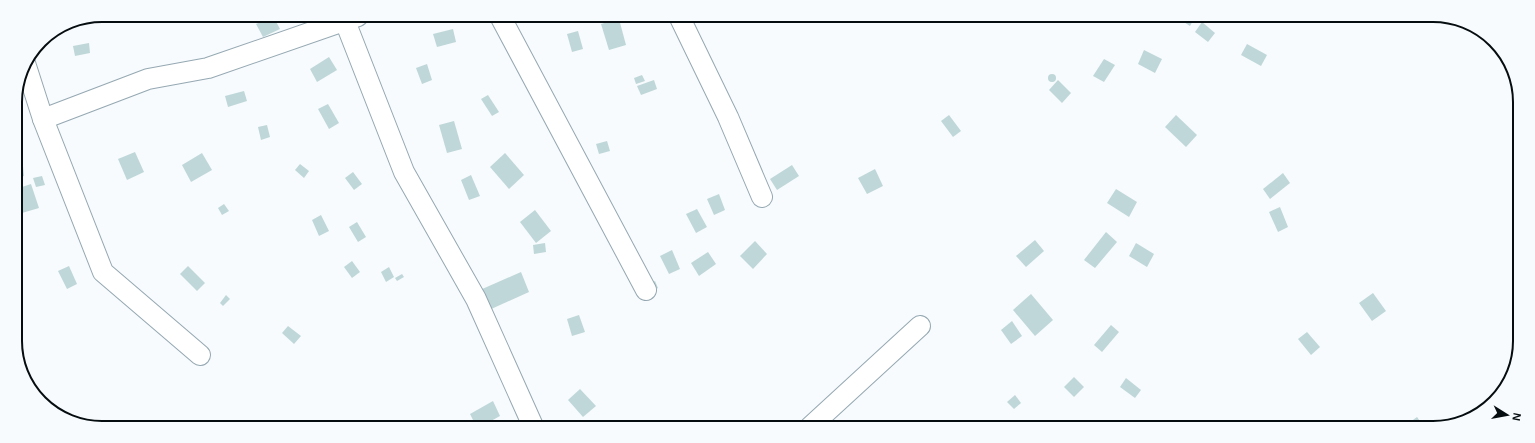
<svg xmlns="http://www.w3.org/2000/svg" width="1535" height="443" font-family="Helvetica,sans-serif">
  <rect width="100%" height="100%" fill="#f7fbfd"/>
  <g fill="#bfd7d9">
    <polygon points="124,15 134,15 125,18"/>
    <polygon points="273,16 280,29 263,37 256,24"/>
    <polygon points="543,16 559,16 544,21"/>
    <polygon points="1176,17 1195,17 1190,26"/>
    <polygon points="619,19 626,45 609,50 601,24"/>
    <polygon points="1202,22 1215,33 1208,42 1195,32"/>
    <polygon points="453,29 456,42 437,47 433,34"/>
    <polygon points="578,31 583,49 572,52 567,34"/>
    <polygon points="89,43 90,53 75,56 73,46"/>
    <polygon points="1247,44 1267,55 1261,66 1241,55"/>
    <polygon points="1144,50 1162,59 1155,73 1138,64"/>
    <polygon points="329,57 337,70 317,82 310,69"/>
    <polygon points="1104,59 1115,65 1104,82 1093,76"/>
    <polygon points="427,64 432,80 422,84 416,68"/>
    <circle cx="1052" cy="78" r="4"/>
    <polygon points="642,75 645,81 636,84 634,78"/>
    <polygon points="654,80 657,89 641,95 637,86"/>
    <polygon points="1058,80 1071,93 1062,103 1049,90"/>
    <polygon points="244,91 247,101 228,107 225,96"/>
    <polygon points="488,95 499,112 492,116 481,99"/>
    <polygon points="328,104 339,123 329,129 318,109"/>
    <polygon points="949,115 961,131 953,137 941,121"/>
    <polygon points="1176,115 1197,135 1186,147 1165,127"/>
    <polygon points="454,121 462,149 447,153 439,125"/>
    <polygon points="267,125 270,137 261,140 258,127"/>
    <polygon points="607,141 610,151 599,154 596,144"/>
    <polygon points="135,152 144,172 127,180 118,159"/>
    <polygon points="202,153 212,170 191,182 182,165"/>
    <polygon points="505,153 524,175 509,189 490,167"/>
    <polygon points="22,157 24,176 16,178 16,158"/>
    <polygon points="300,164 309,171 304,178 295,170"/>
    <polygon points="792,165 799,176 777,190 770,179"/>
    <polygon points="875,169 883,186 867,194 858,178"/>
    <polygon points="353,172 362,184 354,190 345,178"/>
    <polygon points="1283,173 1290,183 1270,199 1263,189"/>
    <polygon points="471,175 480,196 469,200 461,180"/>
    <polygon points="42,176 45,185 36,187 33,178"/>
    <polygon points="31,184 39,208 22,213 16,189"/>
    <polygon points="1116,189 1137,202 1129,217 1107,203"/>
    <polygon points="719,194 725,210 714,215 707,199"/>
    <polygon points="224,204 229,211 222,215 218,208"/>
    <polygon points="1280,207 1288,227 1278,232 1269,212"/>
    <polygon points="697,209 707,227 696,233 686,214"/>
    <polygon points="535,210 551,231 536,243 520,222"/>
    <polygon points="321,215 329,231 319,236 312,220"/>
    <polygon points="357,222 366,237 358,242 349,227"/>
    <polygon points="1106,232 1117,242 1095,268 1084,260"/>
    <polygon points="1035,240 1044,251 1026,267 1016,256"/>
    <polygon points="755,241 767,254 753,269 740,256"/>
    <polygon points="545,243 546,252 534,254 533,245"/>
    <polygon points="1136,243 1154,254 1147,267 1129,256"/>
    <polygon points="672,250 680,269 669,274 660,256"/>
    <polygon points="708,252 716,264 699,276 691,263"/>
    <polygon points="352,261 360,272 352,278 344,267"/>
    <polygon points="69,266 77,284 67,289 58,271"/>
    <polygon points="188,266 205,283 197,291 180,274"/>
    <polygon points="389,267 394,277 386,282 381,272"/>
    <polygon points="521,272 529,292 489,310 480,290"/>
    <polygon points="402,274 404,277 397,281 395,278"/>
    <polygon points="655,281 658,288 655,290 656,292 651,294 647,285"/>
    <polygon points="1373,293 1386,311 1372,321 1359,303"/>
    <polygon points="1031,294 1053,320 1035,336 1013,310"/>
    <polygon points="226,295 230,299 223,306 220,303"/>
    <polygon points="579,315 585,332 572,336 567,319"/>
    <polygon points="1012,321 1022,336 1011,344 1001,330"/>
    <polygon points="1111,325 1119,332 1102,352 1094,345"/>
    <polygon points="288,326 301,336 294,344 282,333"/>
    <polygon points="1307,332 1320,347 1311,355 1298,339"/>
    <polygon points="1074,377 1084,387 1074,397 1064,387"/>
    <polygon points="1126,378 1141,390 1135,398 1120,387"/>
    <polygon points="580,389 596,406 583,417 568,400"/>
    <polygon points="1015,395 1021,403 1014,409 1007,402"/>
    <polygon points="493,401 500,416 482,426 476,426 470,414"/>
    <polygon points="1417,417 1425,428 1402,428"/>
  </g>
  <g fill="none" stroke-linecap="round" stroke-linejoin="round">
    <defs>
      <g id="minor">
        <polyline points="343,16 404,172 476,299 533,426"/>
        <polyline points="500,16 646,290"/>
        <polyline points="679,16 728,117 762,197"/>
        <polyline points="25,63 43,119 103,272 200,355"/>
        <polyline points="43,119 148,79 208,68 358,16"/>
        <polyline points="810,427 920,326"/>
      </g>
    </defs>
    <use href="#minor" stroke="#95a8b2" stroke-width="22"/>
    <use href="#minor" stroke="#fff" stroke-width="20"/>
  </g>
  <path d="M0 0H1535V443H0ZM102 22H1433A80 80 0 0 1 1513 102V341A80 80 0 0 1 1433 421H102A80 80 0 0 1 22 341V102A80 80 0 0 1 102 22Z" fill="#f7fbfd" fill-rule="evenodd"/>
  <path fill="none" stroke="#060d10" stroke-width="2" d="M102 22H1433A80 80 0 0 1 1513 102V341A80 80 0 0 1 1433 421H102A80 80 0 0 1 22 341V102A80 80 0 0 1 102 22Z"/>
  <g transform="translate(1507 415) rotate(101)" stroke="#f7fbfd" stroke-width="3" paint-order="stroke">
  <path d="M0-3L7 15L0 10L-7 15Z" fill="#060d10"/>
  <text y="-6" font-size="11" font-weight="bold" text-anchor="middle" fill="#060d10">N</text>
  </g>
</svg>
